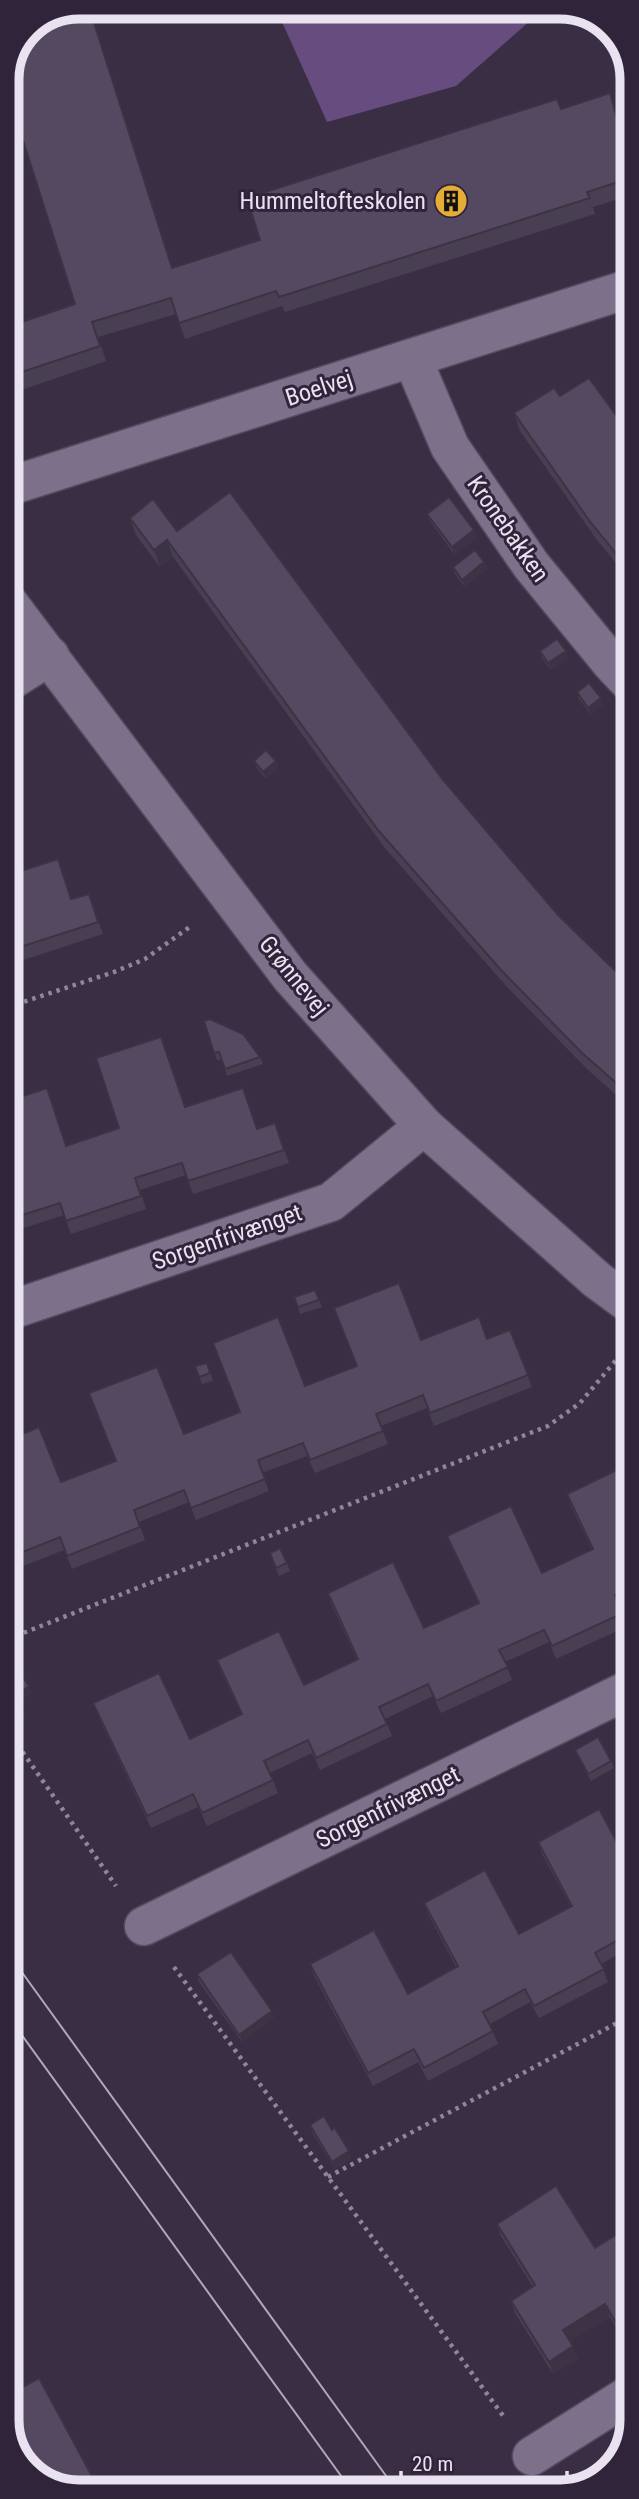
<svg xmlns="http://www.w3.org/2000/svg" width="639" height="2499" font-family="'Roboto Condensed',sans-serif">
  <rect width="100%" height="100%" fill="#3a2e45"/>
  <polygon fill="#664c7f" points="282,7 539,8 540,12 456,86 327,122 278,13"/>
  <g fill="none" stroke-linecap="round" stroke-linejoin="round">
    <defs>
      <g id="minor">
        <polyline points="412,358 450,447 531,565 612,664 631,684"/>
        <polyline points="7,487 631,288"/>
        <polyline points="7,683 50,656"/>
        <polyline points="8,1311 331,1202 424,1126"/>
        <polyline points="144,1926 632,1688"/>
        <polyline points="532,2456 632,2393"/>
      </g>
      <polyline id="tertiary" points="7,601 290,976 424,1126 597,1280 631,1305"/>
    </defs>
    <use href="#minor" stroke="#554b5e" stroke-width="41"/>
    <use href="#tertiary" stroke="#554b5e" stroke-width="41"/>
    <g stroke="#8f8699" stroke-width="4.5" stroke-dasharray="3.5 5" stroke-linecap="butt">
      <polyline points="8,1007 114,972 145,959 191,926"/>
      <polyline points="8,1639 548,1426 580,1403 622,1353"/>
      <polyline points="8,1731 116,1886"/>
      <polyline points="174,1967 504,2417"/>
      <polyline points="328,2177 632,2015"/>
    </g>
    <use href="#minor" stroke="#7d708b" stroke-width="38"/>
    <use href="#tertiary" stroke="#7d708b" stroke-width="38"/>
    <g stroke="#b0a7b9" stroke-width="2">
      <polyline points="8,1953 397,2491"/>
      <polyline points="8,2016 352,2491"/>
    </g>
  </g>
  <g fill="#493f53">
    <polygon points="610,93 619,122 631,118 631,195 593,207 595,214 285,312 282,306 185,339 176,314 98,337 106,361 7,395 7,327 173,268 260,240 561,109"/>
    <polygon points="560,396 631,436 631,581 597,540 520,431 514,413"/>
    <polygon points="427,514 474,530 477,538 454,554 430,521"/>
    <polygon points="130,518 177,531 443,780 558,915 631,986 631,1108 588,1070 507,987 384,847 173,557 160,567 136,535"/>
    <polygon points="484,562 487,569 465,587 455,574 453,567"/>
    <polygon points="540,651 568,658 551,670 542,658"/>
    <polygon points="577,692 604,705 591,715 579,699"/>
    <polygon points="254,761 276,761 278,769 266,779 257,768"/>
    <polygon points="58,859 72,899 89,894 103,934 8,965 8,875"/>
    <polygon points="204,1021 260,1057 263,1064 227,1076 222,1059 217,1060"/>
    <polygon points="8,1101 66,1146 185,1107 257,1129 275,1123 289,1163 193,1194 186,1175 140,1190 146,1209 71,1234 64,1215 18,1230 24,1249 8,1254"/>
    <polygon points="315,1290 322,1307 300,1314 294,1297"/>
    <polygon points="510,1330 532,1387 434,1426 427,1408 381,1426 388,1444 315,1473 307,1456 262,1473 269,1491 196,1520 189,1502 139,1522 145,1540 72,1569 64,1550 8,1572 8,1440 61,1482 421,1340 487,1339"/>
    <polygon points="207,1363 213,1381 202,1384 195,1366"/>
    <polygon points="631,1468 631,1602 621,1607 628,1626 556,1659 549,1642 505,1662 512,1680 441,1713 433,1696 385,1719 392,1736 320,1770 312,1753 270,1773 278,1793 207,1826 198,1807 151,1828 98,1716 93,1703 190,1739 241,1714 221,1672 217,1660 304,1685 357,1660 332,1606 328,1593 424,1628 478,1603 452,1548 447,1536 542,1573 592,1550 571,1506 567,1494"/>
    <polygon points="270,1553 287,1563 290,1571 279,1576"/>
    <polygon points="575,1750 611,1761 614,1768 591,1781 578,1757"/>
    <polygon points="538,1842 632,1870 632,1947 601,1964 608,1982 539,2018 530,2002 490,2024 498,2044 428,2081 418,2062 373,2086 314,1976 310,1964 408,1994 456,1967 429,1916 424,1903 519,1934 571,1907 542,1854"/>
    <polygon points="197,1974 274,2018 242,2042 199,1982"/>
    <polygon points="310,2125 332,2130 351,2159 335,2169 312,2132"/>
    <polygon points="632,2140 632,2180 621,2163 616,2150"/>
    <polygon points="497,2224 595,2248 632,2225 632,2326 620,2334 610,2317 570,2341 578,2359 553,2374 515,2313 511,2301 533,2287 501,2236"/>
  </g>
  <g fill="#3c3344">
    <polygon points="474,530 477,538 454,554 452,547"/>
    <polygon points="167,540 173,557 160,567 154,550"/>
    <polygon points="484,562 487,569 465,587 462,580"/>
    <polygon points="566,651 568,658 551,670 548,663"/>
    <polygon points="601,698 604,705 591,715 588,708"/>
    <polygon points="276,761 278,769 266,779 263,772"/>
    <polygon points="29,1686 32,1693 17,1704 14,1697"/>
    <polygon points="23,1709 26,1717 12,1726 9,1719"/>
    <polygon points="272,2011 274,2018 242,2042 239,2035"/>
    <polygon points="349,2151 351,2159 335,2169 332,2162"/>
    <polygon points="605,2304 610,2317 567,2343 563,2330"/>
    <polygon points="632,2311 632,2326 620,2334 615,2321"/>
    <polygon points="573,2346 578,2359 553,2374 549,2362"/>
  </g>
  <g fill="#554961" stroke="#3c3344" stroke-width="2">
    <polygon points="79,7 89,7 172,268 260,240 247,198 557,99 561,109 610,93 618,122 631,118 631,178 587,192 590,198 279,297 276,291 179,323 171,298 92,322 100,346 7,377 7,327 75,304 7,90 7,79 28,28"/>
    <polygon points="589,378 631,436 631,572 591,523 514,413 554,388 560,396"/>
    <polygon points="230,492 443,780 558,915 631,986 631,1096 582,1053 501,970 378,830 167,540 154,550 130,518 153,499 177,531"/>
    <polygon points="449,497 474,530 452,547 427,514"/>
    <polygon points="475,550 484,562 462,580 453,567"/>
    <polygon points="557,639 566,651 548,663 540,651"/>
    <polygon points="589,683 601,698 588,708 577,692"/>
    <polygon points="266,750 276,761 263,772 254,761"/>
    <polygon points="58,859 71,899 89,894 98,922 8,951 8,875"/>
    <polygon points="210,1019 243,1034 260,1057 225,1069 219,1052 214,1053 204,1021"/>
    <polygon points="161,1037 185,1107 243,1088 257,1129 275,1123 284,1150 188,1181 182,1163 135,1178 141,1196 66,1221 60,1203 13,1218 19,1236 8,1240 8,1101 47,1088 66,1146 119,1128 96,1058"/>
    <polygon points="399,1283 421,1340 479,1317 487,1339 510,1330 528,1375 430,1413 423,1395 376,1414 383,1431 310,1460 303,1443 258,1460 265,1479 191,1508 184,1490 134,1510 140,1527 67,1556 60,1537 8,1558 8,1440 39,1427 61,1482 116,1461 89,1393 157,1367 184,1434 240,1412 213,1343 278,1317 305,1386 357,1366 334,1308"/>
    <polygon points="315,1290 319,1300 298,1307 294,1297"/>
    <polygon points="207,1363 210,1373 199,1377 195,1366"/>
    <polygon points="629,1464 631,1468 631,1588 615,1595 623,1613 552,1646 544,1630 499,1650 508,1667 436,1701 428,1684 379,1707 387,1724 316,1758 308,1740 264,1761 273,1780 202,1813 193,1794 147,1816 93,1703 159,1673 190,1739 242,1714 217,1660 279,1631 304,1685 358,1659 328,1593 393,1562 424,1628 479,1603 447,1536 511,1506 542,1573 593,1549 567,1494"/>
    <polygon points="280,1548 287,1563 276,1568 270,1553"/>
    <polygon points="8,1657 29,1686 14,1697 23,1709 9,1719 8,1717"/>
    <polygon points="598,1737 611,1761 588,1774 575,1750"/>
    <polygon points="599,1809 632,1870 632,1932 595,1953 604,1969 534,2006 525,1989 483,2012 493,2031 424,2068 414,2049 368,2073 310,1964 374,1930 408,1994 458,1966 424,1903 485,1870 519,1934 572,1906 538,1842"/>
    <polygon points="231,1952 272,2011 239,2035 197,1974"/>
    <polygon points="324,2116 332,2130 335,2128 349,2151 332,2162 310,2125"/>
    <polygon points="632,2140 632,2175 616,2150"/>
    <polygon points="556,2186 595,2248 632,2225 632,2311 615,2321 605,2304 563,2330 573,2346 549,2362 511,2301 535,2285 497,2224"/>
    <polygon points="39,2378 100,2491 70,2491 31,2474 8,2434 8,2395"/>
  </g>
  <defs>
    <symbol id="building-disc" viewBox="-11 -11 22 22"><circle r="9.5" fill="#e6ad36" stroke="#30243b"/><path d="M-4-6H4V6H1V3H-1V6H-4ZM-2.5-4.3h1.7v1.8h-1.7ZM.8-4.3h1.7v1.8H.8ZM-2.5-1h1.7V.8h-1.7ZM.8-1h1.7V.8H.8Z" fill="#111"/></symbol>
  </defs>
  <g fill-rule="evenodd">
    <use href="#building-disc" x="432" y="182" width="38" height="38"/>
  </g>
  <g text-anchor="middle" stroke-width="6" stroke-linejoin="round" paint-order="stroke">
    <g font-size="24" fill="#e9e2f1" stroke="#30243b" text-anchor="end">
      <text x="426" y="209">Hummeltofteskolen</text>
    </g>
    <g font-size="24" fill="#e9e2f1" stroke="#30243b">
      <text transform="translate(319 388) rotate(-18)" y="8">Boelvej</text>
      <text transform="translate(508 529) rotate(55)" y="8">Kronebakken</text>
      <text transform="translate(294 976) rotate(51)" y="8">Grønnevej</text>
      <text transform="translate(227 1237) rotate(-19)" y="8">Sorgenfrivænget</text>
      <text transform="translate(388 1807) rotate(-26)" y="8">Sorgenfrivænget</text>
    </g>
  </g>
  <path d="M0 0H639V2499H0ZM79 19H560A60 60 0 0 1 620 79V2420A60 60 0 0 1 560 2480H79A60 60 0 0 1 19 2420V79A60 60 0 0 1 79 19Z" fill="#30243b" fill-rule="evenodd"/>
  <path fill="none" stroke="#e9e2f1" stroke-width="9" d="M79 19H560A60 60 0 0 1 620 79V2420A60 60 0 0 1 560 2480H79A60 60 0 0 1 19 2420V79A60 60 0 0 1 79 19Z"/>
  <path d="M401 2471v10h166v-10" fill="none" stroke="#e9e2f1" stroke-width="3.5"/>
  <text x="412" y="2471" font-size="21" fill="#e9e2f1" stroke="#30243b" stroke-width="5" paint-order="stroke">20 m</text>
</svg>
